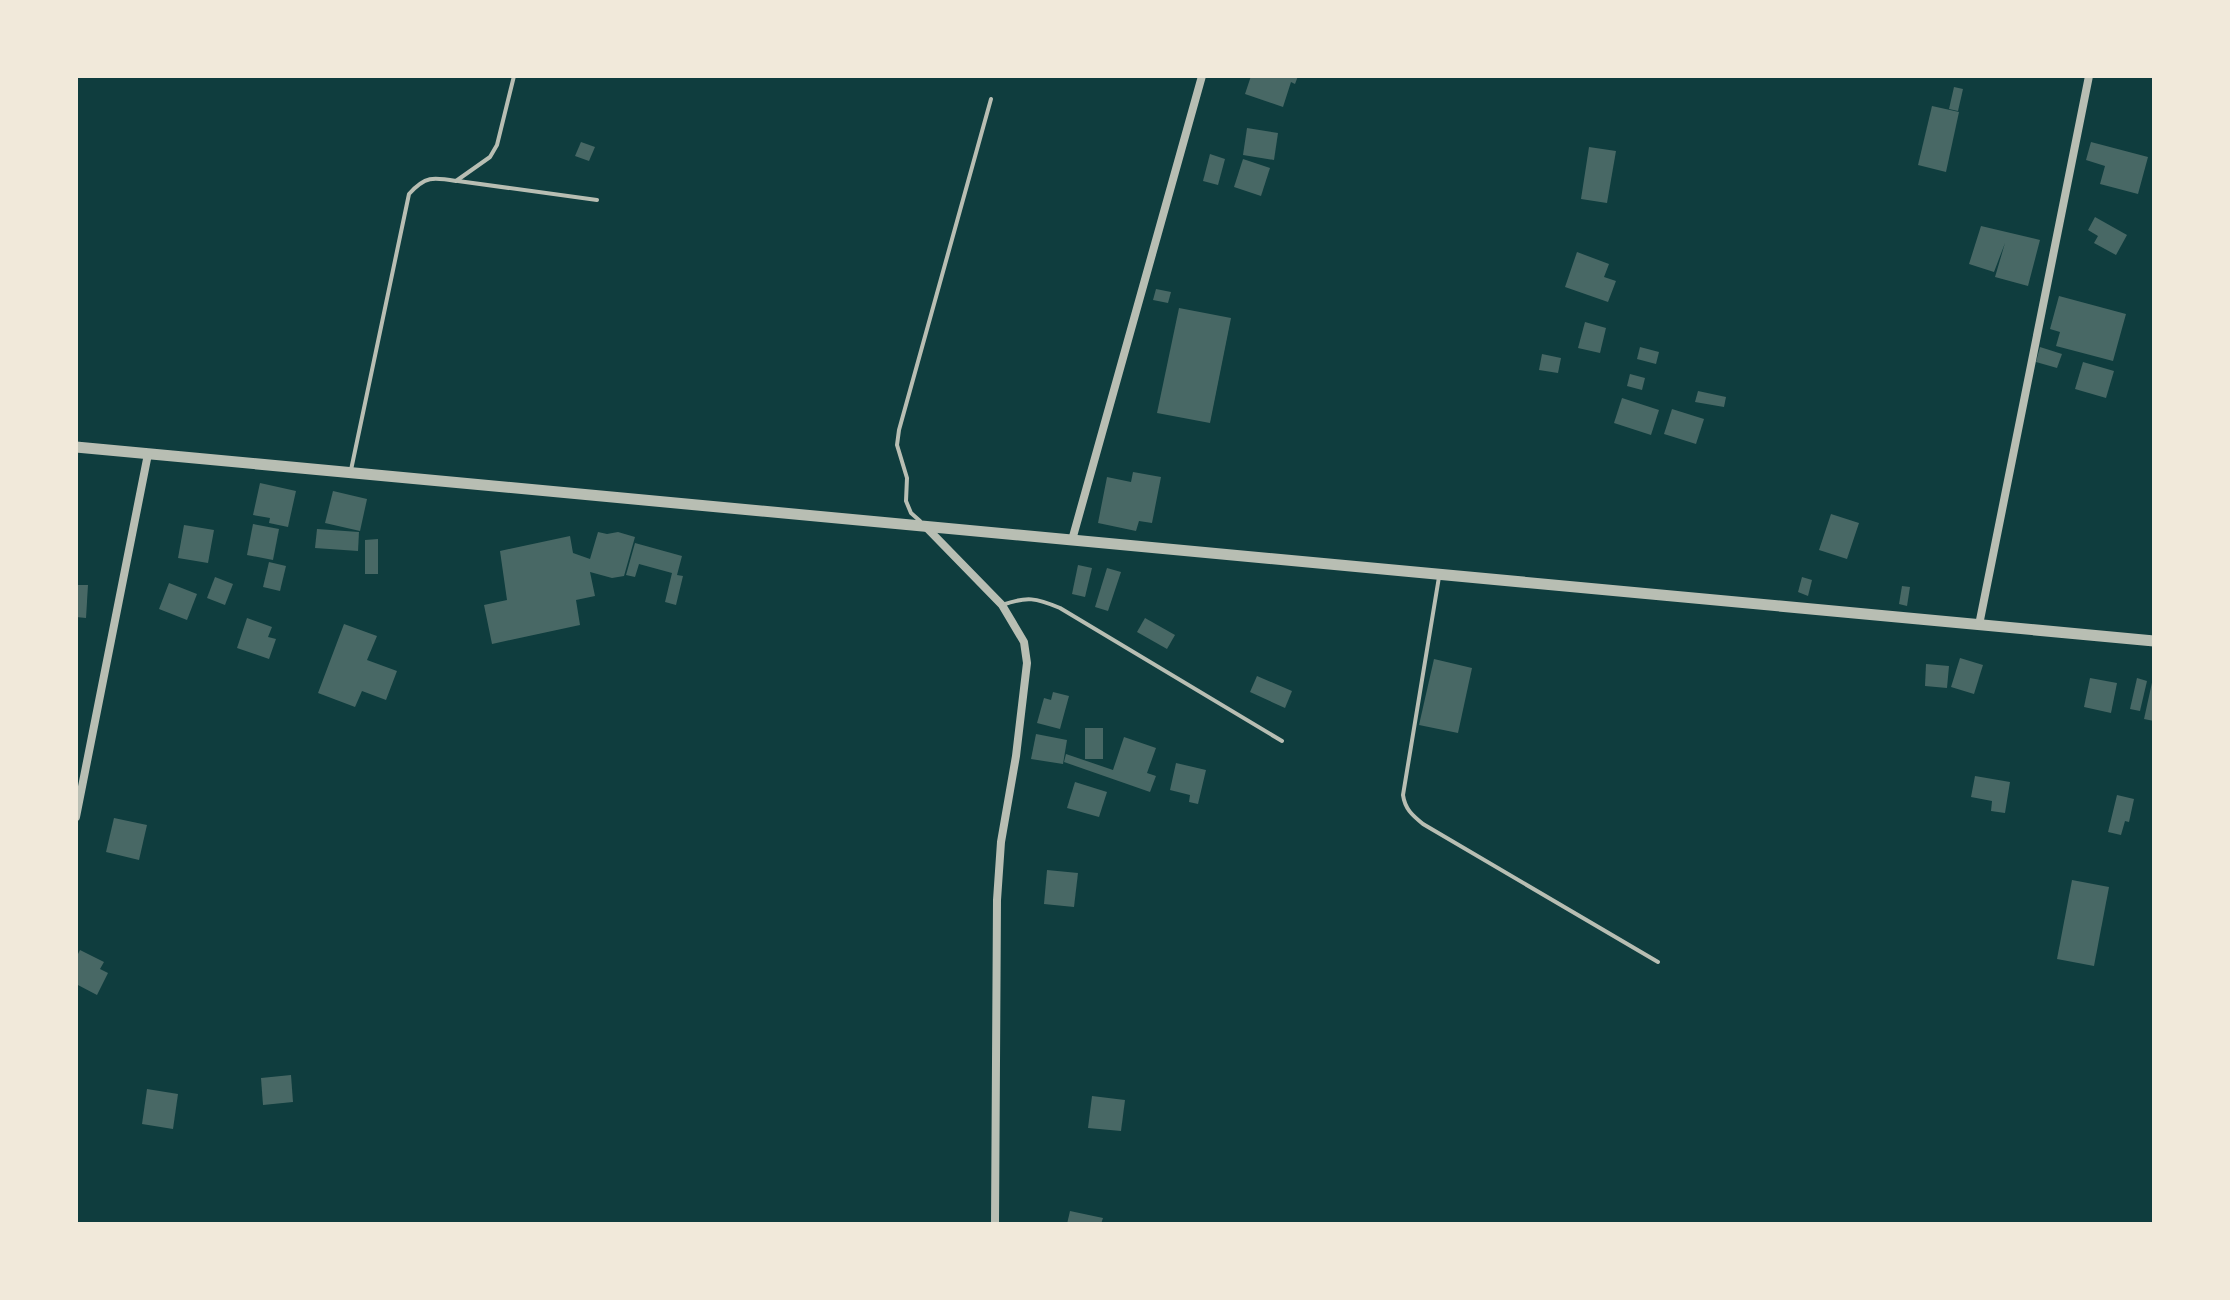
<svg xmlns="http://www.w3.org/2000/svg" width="2230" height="1300" font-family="Lato,sans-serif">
  <rect width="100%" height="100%" fill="#0f3d3e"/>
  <g fill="#486865">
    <polygon points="1251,76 1298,76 1295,84 1291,82 1283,107 1245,94"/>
    <polygon points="1954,87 1963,89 1958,111 1949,109"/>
    <polygon points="1932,106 1959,112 1946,172 1918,165"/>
    <polygon points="1247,128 1278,133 1274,160 1243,155"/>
    <polygon points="581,142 595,147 589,161 575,156"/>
    <polygon points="2091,142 2148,157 2138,194 2100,184 2105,166 2086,160"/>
    <polygon points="1589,147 1616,151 1607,203 1581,199"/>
    <polygon points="1210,154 1225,159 1218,185 1203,181"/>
    <polygon points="1243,159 1270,168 1261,196 1234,187"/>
    <polygon points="2095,217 2127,235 2116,255 2094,243 2098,236 2088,230"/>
    <polygon points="1981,226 2040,240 2028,286 1995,277 2005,243 1994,272 1969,264"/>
    <polygon points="1577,252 1609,264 1604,277 1616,281 1608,302 1565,287"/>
    <polygon points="1156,289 1171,292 1168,303 1153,300"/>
    <polygon points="2059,296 2126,314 2113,361 2056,346 2060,332 2050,329"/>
    <polygon points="1179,308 1231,318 1210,423 1157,413"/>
    <polygon points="1585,322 1606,328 1600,353 1578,348"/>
    <polygon points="1640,347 1659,352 1656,364 1637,359"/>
    <polygon points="2040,347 2062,354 2057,368 2036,362"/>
    <polygon points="1542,354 1561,358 1558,373 1539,370"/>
    <polygon points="2083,362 2114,371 2106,398 2075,389"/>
    <polygon points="1630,374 1645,378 1642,390 1627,386"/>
    <polygon points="1698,391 1726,397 1724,407 1695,402"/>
    <polygon points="1622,398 1659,410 1651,435 1614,423"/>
    <polygon points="1672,409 1704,419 1696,444 1664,434"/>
    <polygon points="1133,472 1161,477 1152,523 1139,521 1136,531 1098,523 1107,477 1131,482"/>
    <polygon points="260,483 296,491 288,527 269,523 270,518 253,515"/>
    <polygon points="333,491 367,499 360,531 325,523"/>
    <polygon points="1831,514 1859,523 1847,559 1819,550"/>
    <polygon points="253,524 279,529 273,560 247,555"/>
    <polygon points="184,525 214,530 208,563 178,558"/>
    <polygon points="317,529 359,532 358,551 315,548"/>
    <polygon points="598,532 607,534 618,532 635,537 624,576 612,578 590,572 595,596 576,600 580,625 492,644 484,605 507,600 500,551 570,536 573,553 590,559"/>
    <polygon points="378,539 378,574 365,574 365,540"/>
    <polygon points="635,543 682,556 677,575 683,576 676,605 665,602 672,573 639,564 635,577 626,575"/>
    <polygon points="269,562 286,566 280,591 263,587"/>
    <polygon points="1078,565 1092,568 1085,597 1072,594"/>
    <polygon points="1107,568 1121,572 1108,611 1095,607"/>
    <polygon points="215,577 233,584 225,605 207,598"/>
    <polygon points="1802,577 1812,580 1808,596 1798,592"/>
    <polygon points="169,583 197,594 187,620 159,609"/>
    <polygon points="76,585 88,585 86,618 76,617"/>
    <polygon points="1902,586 1910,587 1907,606 1899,604"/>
    <polygon points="247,618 272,627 268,637 276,639 269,659 237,648"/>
    <polygon points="1145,618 1175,635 1167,649 1137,632"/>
    <polygon points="344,624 377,636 367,660 397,671 386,700 362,691 355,707 318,693"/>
    <polygon points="1960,658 1983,665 1974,694 1951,687"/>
    <polygon points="1434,659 1472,668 1458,733 1419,725"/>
    <polygon points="1926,664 1949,666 1947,688 1925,686"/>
    <polygon points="1257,676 1292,691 1285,708 1250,692"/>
    <polygon points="2090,678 2117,683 2111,713 2084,707"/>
    <polygon points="2137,678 2147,681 2140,711 2130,709"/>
    <polygon points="2153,678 2154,678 2154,721 2144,719"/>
    <polygon points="1053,692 1069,696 1060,729 1037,723 1044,698 1051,700"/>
    <rect x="1085" y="728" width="18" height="31"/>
    <polygon points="1036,734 1067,740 1063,764 1031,759"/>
    <polygon points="1124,737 1156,748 1147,773 1156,776 1150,792 1064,762 1066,754 1113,770"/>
    <polygon points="1176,763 1206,770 1198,804 1189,802 1190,795 1170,790"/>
    <polygon points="1975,776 2010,782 2005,813 1991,811 1992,801 1971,797"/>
    <polygon points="1075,782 1107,792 1099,817 1067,808"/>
    <polygon points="2117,795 2134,799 2129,822 2125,821 2121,835 2108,832"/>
    <polygon points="114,818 147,825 139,860 106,852"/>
    <polygon points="1047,870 1078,873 1074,907 1044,904"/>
    <polygon points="2072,880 2109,887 2094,966 2057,959"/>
    <polygon points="80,950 104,962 100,969 108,973 97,995 76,984 76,958"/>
    <polygon points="291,1075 293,1102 263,1105 261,1078"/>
    <polygon points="147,1089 178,1094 173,1129 142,1124"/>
    <polygon points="1092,1096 1125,1100 1121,1131 1088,1128"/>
    <polygon points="1070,1211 1103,1218 1101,1224 1067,1224"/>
  </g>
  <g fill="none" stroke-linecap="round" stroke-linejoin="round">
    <g stroke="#b8beb3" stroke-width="4">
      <polyline points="458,181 597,200"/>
      <path d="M351,470l58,-276c16,-18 24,-17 47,-13l34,-24 7,-12 17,-69"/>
      <polyline points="920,521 911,513 906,501 907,478 897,445 899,430 991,99"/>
      <path d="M1439,577l-36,218c2,14 9,20 20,29l235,138"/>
      <path d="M1002,605c25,-9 34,-7 58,3l222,133"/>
    </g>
    <g stroke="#b8beb3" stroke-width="8">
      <polyline points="925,526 1002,605 1024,642 1027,663 1016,756 1001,842 997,900 995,1224"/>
      <polyline points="1072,540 1202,76"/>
      <polyline points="1979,625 2089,76"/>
      <polyline points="76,817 148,454"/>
    </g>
    <polyline stroke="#b8beb3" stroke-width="11" points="76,447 2154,641"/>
  </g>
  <rect width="2230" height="1300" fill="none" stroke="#f1e9da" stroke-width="156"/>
</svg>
